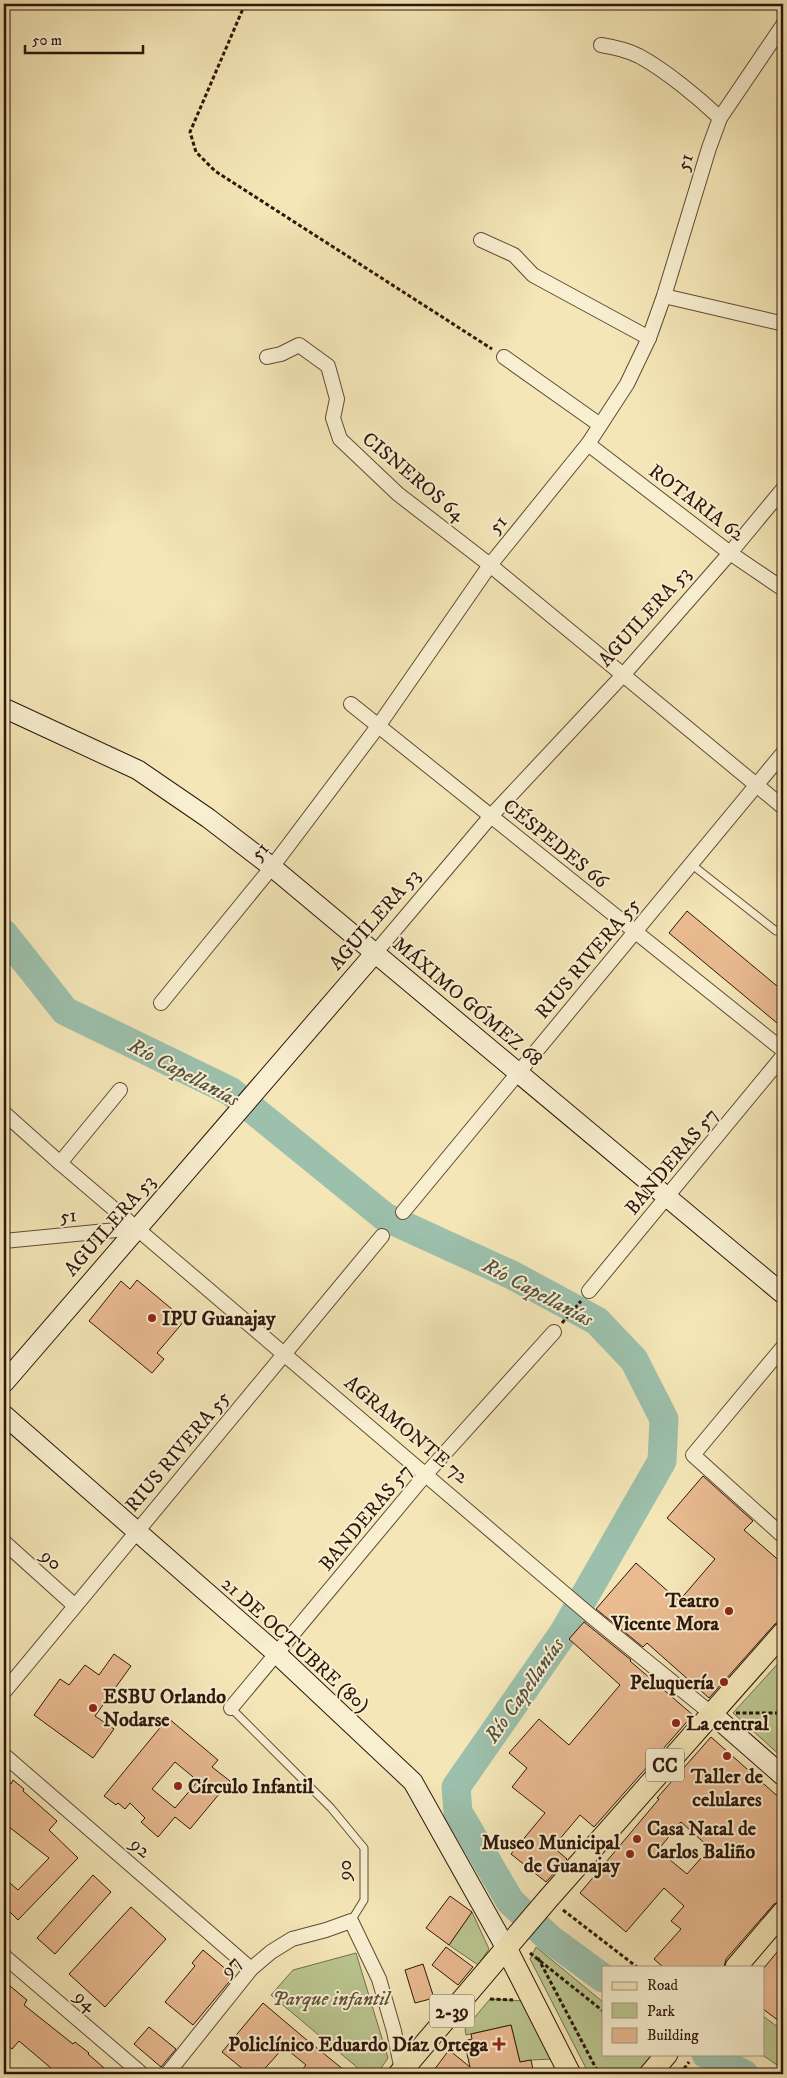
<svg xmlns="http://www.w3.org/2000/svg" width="787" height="2078" font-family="'IM FELL DW Pica',serif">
  <rect width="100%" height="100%" fill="#f4e6b7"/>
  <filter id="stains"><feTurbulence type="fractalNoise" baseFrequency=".004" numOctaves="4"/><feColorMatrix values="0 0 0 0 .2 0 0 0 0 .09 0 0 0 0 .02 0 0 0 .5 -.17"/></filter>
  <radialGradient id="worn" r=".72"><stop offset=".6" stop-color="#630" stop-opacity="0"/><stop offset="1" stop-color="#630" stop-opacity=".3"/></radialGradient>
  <g fill="#bac58f" stroke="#746e4c">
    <polygon points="783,1658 783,1758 733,1713"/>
    <polygon points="472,1912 489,1949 478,1965 449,1945"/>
    <polygon points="536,1947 603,2002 603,2054 662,2054 645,2074 589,2074 530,1959"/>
    <polygon points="356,1953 388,2058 377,2074 365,2074 271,1995 293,1970"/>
    <polygon points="490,1999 525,2001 552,2059 531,2060 520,2062 511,2025 466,2035 465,2029"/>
    <polygon points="763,2016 783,2031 783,2063 780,2067 761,2054 763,2054"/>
  </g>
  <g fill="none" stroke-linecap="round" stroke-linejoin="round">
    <g stroke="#9cc0ac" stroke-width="29">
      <polyline points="4,934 65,1011 230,1091 385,1217 512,1275 597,1321 634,1360 664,1419 662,1461 564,1632 456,1787 458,1812 510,1901 550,1939 603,1978"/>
      <polyline points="706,2054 744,2074"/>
    </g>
  </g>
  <g fill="#eaba91" stroke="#2e160a" fill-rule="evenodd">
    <polygon points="687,911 783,991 783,1028 669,933"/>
    <polygon points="137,1280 185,1320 157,1353 164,1359 152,1373 89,1321 121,1281 130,1289"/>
    <polygon points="703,1476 753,1521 744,1530 783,1564 783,1617 774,1625 709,1698 647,1643 643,1647 596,1609 636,1563 679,1601 715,1559 667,1518"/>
    <polygon points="584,1622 631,1660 630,1661 693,1715 594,1827 580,1815 553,1847 567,1859 546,1882 511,1854 545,1813 512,1787 527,1768 509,1753 539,1719 569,1745 620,1685 569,1639"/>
    <polygon points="114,1654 131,1666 95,1716 114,1729 93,1758 34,1715 60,1679 69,1685 85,1665 99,1675"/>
    <path d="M168,1718l50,42 -6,7 18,14 -40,48 -15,-12 -17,20 -17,-15 4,-4 -15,-15 -5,6 -7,-6 -2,2 -12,-9zM175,1762l23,19 -23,27 -23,-19z"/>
    <path d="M711,1737l72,64v99l-9,4 -48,55 -2,8h-61l-9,-8 27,-30 -10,-8 13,-15 -20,-18 -38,44 -46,-39 79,-94 -2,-1zM681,1822l29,26 -23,26 -29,-24z"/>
    <polygon points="4,1778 11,1784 13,1780 24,1789 23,1791 57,1821 49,1830 78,1858 18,1920 4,1906 4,1878 18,1890 49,1858 4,1823"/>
    <polygon points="93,1875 111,1892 55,1954 37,1938"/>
    <polygon points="450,1896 472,1912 449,1945 426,1928"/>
    <polygon points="131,1907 166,1939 105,2007 69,1974"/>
    <polygon points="783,1945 783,2024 763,2009 763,1969"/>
    <polygon points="446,1947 473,1967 458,1985 432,1965"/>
    <polygon points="203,1950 234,1976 193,2025 165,2002 195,1966 192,1963"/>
    <polygon points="423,1964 434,1998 415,2003 405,1970"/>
    <polygon points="4,1981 27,2000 24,2005 73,2044 75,2042 89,2053 88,2054 111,2074 83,2074 76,2069 72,2074 58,2074 19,2041 12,2049 4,2042"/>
    <polygon points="263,2003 302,2036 349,2074 298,2074 306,2065 284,2047 260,2074 249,2074 222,2052"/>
    <polygon points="511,2025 520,2062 531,2060 534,2074 431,2074 449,2050 470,2067 464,2041 472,2039 471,2034"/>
    <polygon points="149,2027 176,2049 161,2067 134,2044"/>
  </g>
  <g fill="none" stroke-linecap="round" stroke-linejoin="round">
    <defs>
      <g id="lane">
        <polyline points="691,864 776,931"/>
        <polyline points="231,1708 331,1808 364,1848 364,1900 351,1921"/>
      </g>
      <g id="street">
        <path d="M601,45c13,2 26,5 38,11 26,14 60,42 81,62"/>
        <polyline points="481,240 514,255 533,275 649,338"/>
        <polyline points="664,296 780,323"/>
        <polyline points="267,357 281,354 299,345 328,366 337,399 333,418 340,439 398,494 490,565 783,807"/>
        <polyline points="504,357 600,425"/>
        <polyline points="588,444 730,553 783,589"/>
        <polyline points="351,704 783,1050"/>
        <polyline points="375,953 491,816 624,674 730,553 783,489"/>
        <polyline points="161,1003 272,867 379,725 490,565 588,444 627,384 649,338 664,296 709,148 720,118 783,25"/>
        <polyline points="4,1113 60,1163 591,1616 718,1719"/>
        <polyline points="60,1163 120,1090"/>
        <polyline points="403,1212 783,753"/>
        <polyline points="4,1241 137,1228"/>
        <polyline points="589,1291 783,1056"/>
        <polyline points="783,1347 693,1455 783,1536"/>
        <polyline points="4,1542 74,1605"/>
        <polyline points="4,1692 382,1236"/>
        <polyline points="231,1708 426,1474 554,1332"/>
        <polyline points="4,1755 251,1969"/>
        <polyline points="4,1956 142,2074"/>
        <polyline points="167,2074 251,1969 271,1952 292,1939 326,1930 351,1921 379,1979 394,2031 402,2071"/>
      </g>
      <g id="secondary">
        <polyline points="4,708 138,770 208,818 272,867 783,1294"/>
        <polyline points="4,1383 375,953"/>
        <polyline points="4,1415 277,1654 413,1782 506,1948"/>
        <polyline points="718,1719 783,1776"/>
      </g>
      <g id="primary">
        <polyline points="506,1948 570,2074"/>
        <polyline points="736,1967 783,1912"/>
        <polyline points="399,2074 548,1899 783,1633"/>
        <polyline points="650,2074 667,2054"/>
      </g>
    </defs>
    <use href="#lane" stroke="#604a35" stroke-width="9"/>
    <use href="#street" stroke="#604a35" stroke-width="16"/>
    <use href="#secondary" stroke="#2e160a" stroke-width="21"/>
    <use href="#primary" stroke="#2e160a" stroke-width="23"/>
    <g stroke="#2e160a" stroke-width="3" stroke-dasharray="4 2.5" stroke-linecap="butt">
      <polyline points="245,4 190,132 196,152 215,171 492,349"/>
      <polyline points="562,1323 581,1301"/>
      <polyline points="736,1713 783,1713"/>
      <polyline points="563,1910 637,1967"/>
      <polyline points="530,1953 603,2011"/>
      <polyline points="538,1958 599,2074"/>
      <polyline points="490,1999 513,2000"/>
      <polyline points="680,2074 689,2062"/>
    </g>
    <use href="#lane" stroke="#f8efd0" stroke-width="7"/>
    <use href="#street" stroke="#f8efd0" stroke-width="14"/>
    <use href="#secondary" stroke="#f8efd0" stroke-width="19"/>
    <use href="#primary" stroke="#f4e6b7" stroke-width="21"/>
  </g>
  <g fill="#8f2418" stroke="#f8efd0" stroke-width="2">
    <circle cx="152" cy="1318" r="5"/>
    <circle cx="729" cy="1611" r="5"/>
    <circle cx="724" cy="1682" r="5"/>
    <circle cx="93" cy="1708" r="5"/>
    <circle cx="676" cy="1723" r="5"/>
    <circle cx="727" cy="1756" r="5"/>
    <circle cx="178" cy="1786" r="5"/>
    <circle cx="637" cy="1839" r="5"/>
    <circle cx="630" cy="1854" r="5"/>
    <path d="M496.5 2036.5h5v5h5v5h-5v5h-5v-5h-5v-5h5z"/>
  </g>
  <g text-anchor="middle" stroke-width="4" stroke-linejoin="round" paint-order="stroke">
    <g fill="#f8efd0" stroke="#6b5745" stroke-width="1">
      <rect x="646" y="1748.5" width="38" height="33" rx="4"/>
      <rect x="429.5" y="1994.5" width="45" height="33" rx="4"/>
    </g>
    <g font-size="19" font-weight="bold" fill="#2e160a">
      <text x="665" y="1772">CC</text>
      <text x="452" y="2018">2-39</text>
    </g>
    <g font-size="20" fill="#2e160a" stroke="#f8efd0">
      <text transform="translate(684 162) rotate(-73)" y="7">51</text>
      <text transform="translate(414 476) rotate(40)" y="7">CISNEROS 64</text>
      <text transform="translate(697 502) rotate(37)" y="7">ROTARIA 62</text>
      <text transform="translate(497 524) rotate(-51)" y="7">51</text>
      <text transform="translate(644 616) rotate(-48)" y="7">AGUILERA 53</text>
      <text transform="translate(556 843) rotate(39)" y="7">CÉSPEDES 66</text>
      <text transform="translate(259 851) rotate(-52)" y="7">51</text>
      <text transform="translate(374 919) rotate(-49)" y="7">AGUILERA 53</text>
      <text transform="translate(587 958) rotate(-50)" y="7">RIUS RIVERA 55</text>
      <text transform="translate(468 1001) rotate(40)" y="7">MÁXIMO GÓMEZ 68</text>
      <text transform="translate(671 1161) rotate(-50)" y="7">BANDERAS 57</text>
      <text transform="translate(68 1215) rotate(-6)" y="7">51</text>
      <text transform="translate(109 1225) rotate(-49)" y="7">AGUILERA 53</text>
      <text transform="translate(407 1429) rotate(40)" y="7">AGRAMONTE 72</text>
      <text transform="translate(177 1451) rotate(-50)" y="7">RIUS RIVERA 55</text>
      <text transform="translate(365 1517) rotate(-50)" y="7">BANDERAS 57</text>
      <text transform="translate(52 1559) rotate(42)" y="7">90</text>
      <text transform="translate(296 1644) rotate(42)" y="7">21 DE OCTUBRE (80)</text>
      <text transform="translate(141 1847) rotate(41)" y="7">92</text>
      <text transform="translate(344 1870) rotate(-90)" y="7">90</text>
      <text transform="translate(230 1966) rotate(-49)" y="7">97</text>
      <text transform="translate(86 2000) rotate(41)" y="7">94</text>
    </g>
    <g font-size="20" font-weight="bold" fill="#2e160a" stroke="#f8efd0" text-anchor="start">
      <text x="162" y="1325">IPU Guanajay</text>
      <text x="719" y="1607" text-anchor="end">Teatro<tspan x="719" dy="23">Vicente Mora</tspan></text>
      <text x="714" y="1689" text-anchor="end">Peluquería</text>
      <text x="103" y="1703">ESBU Orlando<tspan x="103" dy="23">Nodarse</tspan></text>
      <text x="686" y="1730">La central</text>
      <text x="727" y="1783" text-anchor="middle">Taller de<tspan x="727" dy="23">celulares</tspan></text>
      <text x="188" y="1793">Círculo Infantil</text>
      <text x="647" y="1835">Casa Natal de<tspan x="647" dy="23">Carlos Baliño</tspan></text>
      <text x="620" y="1849" text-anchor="end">Museo Municipal<tspan x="620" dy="23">de Guanajay</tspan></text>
      <text x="488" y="2051" text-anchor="end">Policlínico Eduardo Díaz Ortega</text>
    </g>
    <g font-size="20" font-style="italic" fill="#5f5339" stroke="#f8efd0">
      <text x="331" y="2005">Parque infantil</text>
    </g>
    <g font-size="21" font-style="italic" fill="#545243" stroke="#f8efd0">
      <text transform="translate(184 1072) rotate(28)" y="7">Río Capellanías</text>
      <text transform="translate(538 1292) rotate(28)" y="7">Río Capellanías</text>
      <text transform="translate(524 1690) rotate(-55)" y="7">Río Capellanías</text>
    </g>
  </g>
  <rect width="787" height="2078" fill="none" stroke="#f4e6b7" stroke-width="20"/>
  <rect x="5" y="5" width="777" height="2068" fill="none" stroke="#2e160a" stroke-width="2.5"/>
  <rect x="10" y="10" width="767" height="2058" fill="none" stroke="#2e160a"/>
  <rect x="602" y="1966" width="162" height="90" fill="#f8efd0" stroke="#a79881"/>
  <rect x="612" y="1982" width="25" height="8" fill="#f4e6b7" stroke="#a79881"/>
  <text x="647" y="1990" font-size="15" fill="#2e160a">Road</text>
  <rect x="612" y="2003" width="25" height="15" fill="#bac58f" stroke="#a79881"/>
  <text x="647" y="2016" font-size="15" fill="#2e160a">Park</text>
  <rect x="612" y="2028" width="25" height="15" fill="#eaba91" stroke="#a79881"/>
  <text x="647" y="2040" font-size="15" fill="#2e160a">Building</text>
  <path d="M25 45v8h118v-8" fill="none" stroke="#2e160a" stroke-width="2.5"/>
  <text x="32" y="45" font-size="15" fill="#2e160a" stroke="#f8efd0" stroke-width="4" paint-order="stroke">50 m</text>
  <rect width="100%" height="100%" filter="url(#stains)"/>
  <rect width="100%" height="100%" fill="url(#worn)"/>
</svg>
